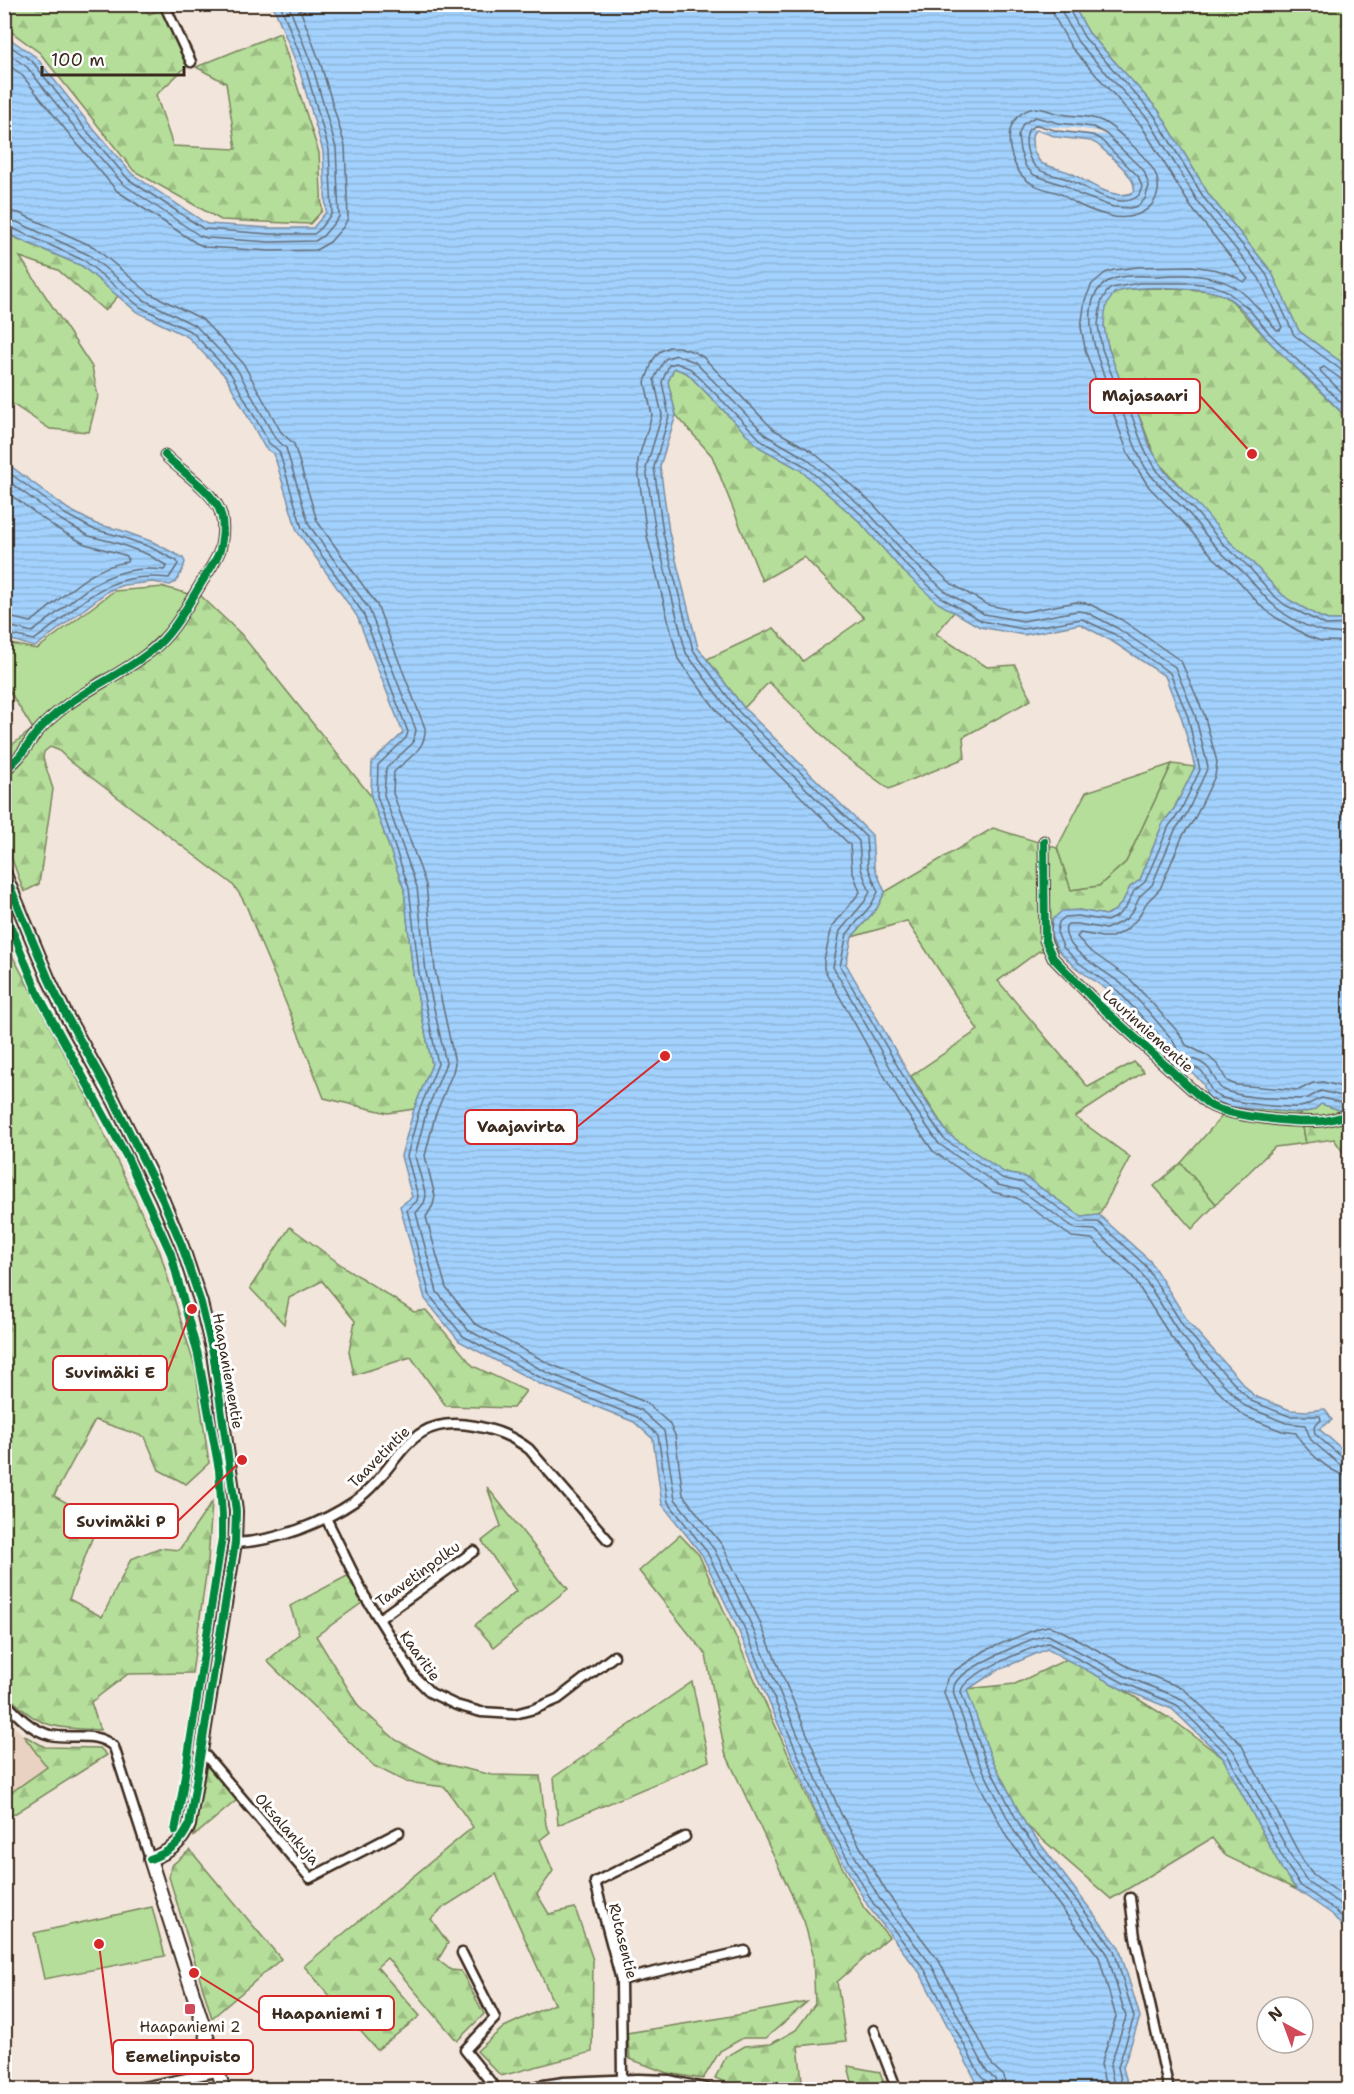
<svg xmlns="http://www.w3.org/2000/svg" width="1354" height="2094" font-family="'Shantell Sans',sans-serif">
  <defs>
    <pattern id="forest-firs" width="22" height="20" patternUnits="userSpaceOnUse" patternTransform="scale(1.5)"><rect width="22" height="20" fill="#b5de9a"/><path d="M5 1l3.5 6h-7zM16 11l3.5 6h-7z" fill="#9dbf84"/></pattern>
    <pattern id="water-rules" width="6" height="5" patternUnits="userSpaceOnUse" patternTransform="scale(1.5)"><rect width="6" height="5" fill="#a2d1fd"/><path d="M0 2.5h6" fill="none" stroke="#8cb4d8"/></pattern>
  </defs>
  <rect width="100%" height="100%" fill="#f2e5db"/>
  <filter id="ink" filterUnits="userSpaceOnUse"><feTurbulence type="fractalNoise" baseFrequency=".0167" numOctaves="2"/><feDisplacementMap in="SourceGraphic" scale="12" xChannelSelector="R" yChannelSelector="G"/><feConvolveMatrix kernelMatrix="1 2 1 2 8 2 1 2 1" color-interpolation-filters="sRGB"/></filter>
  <g filter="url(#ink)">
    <polygon fill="#e9d2c2" points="4,1717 23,1735 47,1767 5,1797"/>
    <g fill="#b5de9a" stroke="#78845c" stroke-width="1.5">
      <polygon points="164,587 189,594 170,625 128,664 98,677 59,706 33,729 5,684 5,643 37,649 114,591"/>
      <polygon points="1172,764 1126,862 1099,886 1071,890 1057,848 1086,792"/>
      <polygon points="1230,1107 1300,1113 1306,1143 1275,1147 1216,1204 1181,1163"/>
      <polygon points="152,1907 165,1956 44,1979 34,1933"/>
    </g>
    <g fill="url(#forest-firs)" stroke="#78845c" stroke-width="1.5">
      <polygon points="5,4 144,5 149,14 162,9 188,65 156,95 173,146 236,149 226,83 196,67 280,33 319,153 322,211 310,224 221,220 134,171 40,53 5,27"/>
      <polygon points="1073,5 1349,5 1349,368 1299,331 1271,271 1209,195 1159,111 1089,33"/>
      <polygon points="4,233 82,266 118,296 105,311 58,270 20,257 92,367 98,396 89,432 50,429 5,399"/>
      <path d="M1172,288l38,3 13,4 10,7 33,36 84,83 -1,197 -5,2h-16l-10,-4 -29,-16 -11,-9 -26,-29 -22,-20 -72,-80c-10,-19 -15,-41 -25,-60 -4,-7 -9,-13 -12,-20 -8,-20 -30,-69 -8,-88 9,-8 46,-5 59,-6z"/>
      <polygon points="674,368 687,373 759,447 799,469 859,521 902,570 938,602 954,612 936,634 987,667 1015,665 1031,700 963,737 965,758 889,789 840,753 769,682 744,708 707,659 774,628 803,661 864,618 804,557 762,581 712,456 676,415 668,382"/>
      <path d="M200,595l41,39 130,162 33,93 9,85 19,90 -18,45 -26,4 -64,-15c-20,-52 -41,-103 -63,-154 -9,-22 -14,-44 -30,-61l-160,-121 -13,-12 -8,-3 -6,5 -1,6 10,31 -14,95 -15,8 -19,-52v-90l28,-21 12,1 26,-22 82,-53 24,-27z"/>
      <polygon points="1172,764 1195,767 1174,809 1163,823 1140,880 1130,887 1122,903 1114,911 1106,915 1079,910 1050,933 1058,950 1039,951 998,981 1088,1087 1134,1062 1144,1072 1075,1117 1130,1157 1099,1215 1082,1217 1025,1177 1005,1173 948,1134 911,1076 978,1030 907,921 852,937 877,908 885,892 993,828 1057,848 1071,890 1099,886 1126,862"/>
      <path d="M4,940l81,153 75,159 35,115 14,96 -23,21 -27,-14 -14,-33 -50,-17 -41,76 45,24 -30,79 33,18 29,-58 28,-11 20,2 33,-48 -4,59 -16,112 -64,1 -37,28 9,28c-49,-3 -61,-1 -95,-38z"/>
      <polygon points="1321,1104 1346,1112 1349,1110 1349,1161 1334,1139 1306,1143 1300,1113 1314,1110"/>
      <polygon points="1181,1163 1216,1204 1192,1229 1154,1186"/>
      <polygon points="290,1227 344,1267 414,1312 426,1310 473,1366 526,1391 513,1408 446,1406 411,1357 354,1375 349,1351 355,1321 322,1281 289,1298 284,1324 250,1288"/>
      <polygon points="487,1487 568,1589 494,1647 475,1625 516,1591 482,1541 501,1526"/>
      <polygon points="680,1535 699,1555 819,1823 864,1908 889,1937 837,1982 846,2041 798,2046 803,2089 741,2089 715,2078 726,2057 745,2046 771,2044 796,2030 815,2004 813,1954 804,1921 725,1752 706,1655 639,1571"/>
      <polygon points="349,1575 363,1602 316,1636 359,1707 396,1740 440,1763 492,1775 540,1776 546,1825 550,1832 540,1840 553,1871 537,1894 549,1914 575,1908 593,1960 592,2052 501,2076 477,2051 504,2027 554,2004 496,1874 444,1907 431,1919 448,1943 438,1960 451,1970 461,1971 484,2014 457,2041 387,1958 377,1967 420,2016 377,2050 304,1966 473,1827 445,1787 406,1782 374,1766 267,1661 299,1634 290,1606"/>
      <polygon points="1067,1659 1120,1688 1177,1723 1223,1758 1283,1871 1297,1890 1226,1856 1212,1838 1111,1899 1026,1825 990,1755 966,1689 1015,1684"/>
      <polygon points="692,1682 709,1761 558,1825 554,1777"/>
      <polygon points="23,1735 45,1747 100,1748 107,1755 5,1820 5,1797 47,1767"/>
      <polygon points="207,1764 238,1799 194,1836"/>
      <polygon points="190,1850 281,1959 212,2018 169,1877 171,1866"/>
      <polygon points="807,2002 766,2038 743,2038 720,2051 703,2079 667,2073 630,2059 627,2033 721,2018"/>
      <polygon points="848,2066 880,2072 886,2089 854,2089"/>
    </g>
    <g fill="url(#water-rules)" stroke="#798ea4" stroke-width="1.5" fill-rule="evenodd">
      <path d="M273,5h800l16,28 70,78 50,84 62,76 28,60 50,37v53c-25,-29 -54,-53 -81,-81 -14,-15 -26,-36 -45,-45 -21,-9 -88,-10 -109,-2l-7,11 -2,9 -1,13 4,21 13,36 13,20 16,44 15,25 36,36 29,34 22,20 26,29 11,9 29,16 10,4h16l5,-2v492l-3,2 -25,-8 -7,6 -14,3 -70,-6 -22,-9 -5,-14 -10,-11 -7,1 -8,-8 -6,1 -11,-20 -47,-52 -39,-28 -17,-17 -8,-17 3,-14 9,-8 17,-1 27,5 8,-4 8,-8 8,-16 10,-7 23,-57 11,-14 21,-42 -13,-48 -17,-43 -55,-36 -30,-16 -56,11 -44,-8 -42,-24 -36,-33 -43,-49 -60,-52 -40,-22 -72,-74 -13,-5 -6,14 8,33 -16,51 9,66 29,116 46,60 128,127 2,31 11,26 -8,16 -25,29 -6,27 72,126 30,44 57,39 20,4 57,40 17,-2 51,46 39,62 65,73 36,14 17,1 18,-2 7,11 -13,9 30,26v480l-17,-21 -35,-24 -14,-19 -60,-113 -51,-49 -52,-21 -73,-39 -51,22 -29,19 23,65 36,70 93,122 21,70 -17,51 6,21 -140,1 -12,-7 -57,-110 -52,-67 -47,-82 -84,-197 -35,-72 -40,-51 -9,-65 -19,-17 -94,-38 -81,-43 -34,-42 -25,-93 12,-9 -11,-41 13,-47 18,-45 -19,-90 -9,-85 -33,-93 1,-34 31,-29 -46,-117 -60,-85 -23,-77 -9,-6 -39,-71 -38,-40 -51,-25 -55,-46 -77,-33 -1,-198 32,22 54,68 42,49 75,50 63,4h43l13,-16 -3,-61 -23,-79zM1037,130l20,7 34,4 6,3c11,10 41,33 37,48 -17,10 -46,-9 -61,-18 -10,-5 -22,-6 -32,-11 -7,-8 -11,-20 -8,-30z"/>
      <polygon points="4,461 68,509 96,524 120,530 153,542 183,558 185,562 183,569 176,582 170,585 153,582 123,585 108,591 35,647 5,638"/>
    </g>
    <polygon fill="#f2e5db" points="1033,126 1076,128 1106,132 1106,135 1033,129"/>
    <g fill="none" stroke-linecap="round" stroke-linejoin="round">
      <g stroke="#646d77" stroke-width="1.5">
        <polyline points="1052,4 1054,16 1071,47 1141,125 1191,207 1248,279 1244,282 1232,275 1217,270 1192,266 1138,267 1114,270 1105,273 1092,284 1085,300 1081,327 1086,353 1101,394 1113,412 1129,456 1149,487 1184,523 1213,557 1236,578 1261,606 1275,617 1307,636 1321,641 1350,642"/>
        <path d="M1061,4l1,8 16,30 70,77 50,83 61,76 23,49 -2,3h-3c-11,-12 -21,-26 -34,-37 -23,-20 -58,-19 -87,-17 -15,0 -36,-2 -49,6 -32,19 -9,80 2,106 3,8 10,15 13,23 8,20 13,41 25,59 12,18 30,30 44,46 9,12 18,24 29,35 7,8 16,14 24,22 8,8 15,18 24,27 18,19 55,38 82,32"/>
        <polyline points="1069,4 1069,9 1084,37 1154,115 1204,198 1266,274 1294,335 1344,372 1350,373"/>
        <polyline points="4,42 32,61 85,129 128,179 204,229 270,234 314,234 318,231 332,213 329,150 306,70 280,4"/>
        <polyline points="4,51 27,67 80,134 123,184 200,236 207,238 270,242 315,241 323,236 339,217 336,148 313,68 288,4"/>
        <polyline points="4,62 21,74 73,139 117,191 196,243 205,247 270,251 316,250 330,242 344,226 348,218 345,146 321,65 298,4"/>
        <path d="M1035,108c10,0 17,5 27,6 13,3 27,1 40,7 14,7 48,39 54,54 11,30 -20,48 -46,41 -12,-3 -27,-8 -38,-15 -4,-2 -7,-5 -11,-7 -10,-4 -21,-5 -30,-11 -16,-8 -24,-35 -21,-52 3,-13 13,-21 25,-23z"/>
        <polygon points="1035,117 1059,123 1093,127 1106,134 1144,171 1149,186 1145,199 1138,206 1130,208 1113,207 1078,194 1066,186 1034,175 1026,167 1020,151 1018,136 1023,124"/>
        <path d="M1037,125l21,6 34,4 8,4 38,37 4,11 -3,8c-19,18 -53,-9 -72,-16 -10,-4 -22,-4 -30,-11 -10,-8 -14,-28 -8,-39z"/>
        <path d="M4,211l15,2 75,34 55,46 53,26 41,44 38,69 13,12 23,77 60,84 48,123c2,21 -18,31 -31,44l-1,21 33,92 9,85 20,93 -2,9 -18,44 -10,40 10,40 -2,9 -7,12 20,71 28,35 76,41 95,38 24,21 6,12 8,60 39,50 36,73 83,196 46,79 52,68 54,105 11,10 3,14"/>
        <polyline points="4,220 17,222 89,255 144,300 196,326 237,369 275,438 286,448 309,525 369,609 416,730 413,743 386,768 384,795 417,887 426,972 446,1063 426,1113 415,1156 426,1196 424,1203 416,1213 437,1292 468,1330 546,1372 641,1410 664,1431 675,1499 714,1549 750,1622 833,1818 879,1898 932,1966 987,2072 995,2079 998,2090"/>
        <polyline points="4,227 14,229 85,261 140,307 192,332 231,374 269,443 279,451 302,528 363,613 408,732 406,738 378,765 377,796 409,888 419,973 438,1064 419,1111 407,1156 418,1196 417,1201 407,1210 430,1296 463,1336 543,1379 637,1417 658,1435 668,1502 707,1552 743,1625 826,1821 873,1903 925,1970 981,2077 989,2083 991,2090"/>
        <polyline points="1350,380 1341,379 1324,367 1320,369 1321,372 1350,400"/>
        <polyline points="1350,411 1270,334 1248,308 1225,290 1211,285 1191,283 1139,283 1111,288 1106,293 1101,302 1098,325 1102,349 1116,386 1128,405 1144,449 1160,475 1196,512 1225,546 1248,566 1273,595 1285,605 1326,625 1350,624"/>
        <path d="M4,469l61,45 28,15 26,7 31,11 27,14 1,3 -9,14c-67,-8 -85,27 -135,62l-30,-7"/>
        <path d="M4,478l57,42 28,16 28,7 30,11 20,12 -3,4c-62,-8 -86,30 -132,62l-28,-7"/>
        <path d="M4,490l52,38 29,16 29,8 13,4 1,3 -1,3c-39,5 -66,38 -96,60l-27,-6"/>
        <path d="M1350,1089l-27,-7 -10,1 -14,7 -63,-5 -9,-4 -9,-16 -10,-9 -22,-11 -7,-12 -49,-54 -41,-29 -12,-13 3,-4 22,4h10l14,-7 12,-12 9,-16 13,-13 23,-54 11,-15 21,-44 2,-14 -13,-48 -23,-53 -59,-41 -35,-17 -11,-1 -53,10 -35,-7 -36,-21 -34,-30 -45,-50 -60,-52 -40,-23 -70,-72 -9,-5 -15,-5h-10l-10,5 -6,8 -8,22 7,33 -14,45v9l9,67 31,123 49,65 123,121 2,25 8,22 -28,35 -8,33v9l75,133 34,49 60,41 24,6 55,39 20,2 40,37 39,61 35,42 33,33 7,5 36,14 14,2c8,16 35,42 54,43"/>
        <path d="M1350,1098l-29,-7 -13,7 -9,1c-21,-1 -59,0 -77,-10 -6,-4 -8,-16 -15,-22 -8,-8 -19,-8 -27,-15 -4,-3 -6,-11 -10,-15 -14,-17 -30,-36 -46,-51 -15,-14 -64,-36 -58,-60l2,-2h10l28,5 19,-9 8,-9 7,-15 12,-11 23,-55 11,-15 22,-48 -13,-52 -20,-48 -58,-39 -31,-16 -9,-1 -54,10 -39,-7 -38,-22 -35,-32 -44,-49 -60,-52 -40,-23 -72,-74 -19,-7 -11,4 -11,20 8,36 -16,53 10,66 30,119 48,64 125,124 2,28 9,23 -5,9 -25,30 -7,36 74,130 32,47 59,41 22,5 56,39 19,1 44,40 39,61 35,42 32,33 41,17 19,2 6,15 28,24 11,3"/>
        <path d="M1350,1105l-28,-7c-8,2 -13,8 -22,9 -16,1 -71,-4 -84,-12 -12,-8 -6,-29 -28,-28l-6,-6 -7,-2 -9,-16 -48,-52 -39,-28 -16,-16 -6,-15 2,-10 6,-5 13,-1 29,5 10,-5 9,-9 8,-16 11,-9 24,-56 11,-14 20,-42 -12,-53 -18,-44 -56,-39 -32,-15 -59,10 -41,-8 -40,-23 -36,-33 -43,-49 -60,-51 -40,-23 -72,-73 -15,-6 -7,2 -7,17 7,34 -15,51 9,66 30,117 46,62 127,125 2,30 10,25 -7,13 -24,29 -7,32 73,127 31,46 58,39 21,5 56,39h19l47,43 39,62 35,41 32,33 38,15h31l1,4 -7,7 1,7 28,24 7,1"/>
        <polyline points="1106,2090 1101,2064 1116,2017 1099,1957 1006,1836 969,1764 944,1693 947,1679 954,1671 986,1650 1039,1628 1048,1626 1058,1629 1129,1667 1182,1688 1188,1693 1241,1744 1302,1859 1313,1874 1350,1901"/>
        <path d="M1115,2090l-5,-24 16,-49 -19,-64 -93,-122 -36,-71 -24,-65c-1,-5 -1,-9 2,-13 9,-14 75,-45 92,-47l77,41 57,23 51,51 62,113 12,18 33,23 10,10"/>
        <path d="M1123,2090l-5,-23 16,-50 -20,-67 -93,-122 -37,-71 -23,-65c1,-17 70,-45 87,-49l74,39 55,23 50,49 61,113 13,19 34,24 15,15"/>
      </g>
      <defs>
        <g id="street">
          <polyline points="164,4 191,62"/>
          <path d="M4,770c14,-9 21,-21 30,-34 9,-12 21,-22 33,-31 27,-20 58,-33 84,-54 23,-18 36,-45 51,-69 6,-10 14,-21 18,-32 3,-13 5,-32 -3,-45 -12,-19 -36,-34 -52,-50"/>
          <path d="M1044,841l1,99 8,18 44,45 111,101c19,13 90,19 114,17 9,-1 18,-4 28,-6"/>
          <polyline points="326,1518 364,1595 415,1677 431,1693 456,1705 481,1712 515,1714 534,1709 558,1699 614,1656"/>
          <path d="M235,1543c42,-2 86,-19 120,-42 47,-33 48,-88 120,-75 21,4 37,10 54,23l79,91"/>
          <polyline points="379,1619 474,1551"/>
          <path d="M4,1701c13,14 27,29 46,34 22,5 46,-5 64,12l36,112"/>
          <polyline points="200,1755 206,1756 310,1878 399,1832"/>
          <polyline points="1130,1898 1135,1937 1169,2090"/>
          <polyline points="462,1953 495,2018 465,2050 497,2090"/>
          <polyline points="621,1980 745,1951"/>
          <polyline points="874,2030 897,2090"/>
          <polyline points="622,2080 621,1980 595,1882 685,1837"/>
          <polyline points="128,2090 216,2072"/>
          <polyline points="526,2090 537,2086 564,2082 638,2079 669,2080 713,2090"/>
        </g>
        <path id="secondary" d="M4,872l45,108 17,35 48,86 47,95 21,50 19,57 12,50 23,158 -1,32 -46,282c-8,19 -20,27 -39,34l74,231"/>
      </defs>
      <use href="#street" stroke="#3b2a1e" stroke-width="13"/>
      <use href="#secondary" stroke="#3b2a1e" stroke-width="16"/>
      <use href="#street" stroke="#fff" stroke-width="8"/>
      <use href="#secondary" stroke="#fff" stroke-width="12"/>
      <defs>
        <g id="cycleway">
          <path d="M4,770c14,-9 21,-21 30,-34 9,-12 21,-22 33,-31 27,-20 58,-33 84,-54 23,-18 36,-45 51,-69 6,-10 14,-21 18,-32 3,-13 5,-32 -3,-45 -12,-19 -36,-34 -52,-50"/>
          <path d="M1044,841l1,99 8,18 44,45 111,101c19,13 90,19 114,17 9,-1 18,-4 28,-6"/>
          <path d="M4,872l45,108 17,35 48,86 47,95 21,50 19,57 12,50 23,158 -1,32 -46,282c-8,19 -20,27 -39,34"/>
          <polyline points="4,910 38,994 128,1159 171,1254 198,1355 219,1470 222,1515 222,1538 182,1794 175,1831"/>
        </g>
      </defs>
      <use href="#cycleway" stroke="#fff" stroke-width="11"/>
      <use href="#cycleway" stroke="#00873e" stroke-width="8"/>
    </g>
  </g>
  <rect fill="#d1495b" stroke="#fff" stroke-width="2" x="184" y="2003" width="12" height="12" rx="3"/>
  <g text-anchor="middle" stroke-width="6" stroke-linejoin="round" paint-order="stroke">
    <g font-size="15" fill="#3b2a1e" stroke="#fff">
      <text transform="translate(1148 1031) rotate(42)" y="5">Laurinniementie</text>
      <text transform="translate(228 1371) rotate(80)" y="5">Haapaniementie</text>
      <text transform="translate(379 1457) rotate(-45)" y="5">Taavetintie</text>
      <text transform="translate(418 1574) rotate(-36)" y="5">Taavetinpolku</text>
      <text transform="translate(420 1656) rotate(54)" y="5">Kaaritie</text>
      <text transform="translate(287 1829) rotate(49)" y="5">Oksalankuja</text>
      <text transform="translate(623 1941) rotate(76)" y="5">Rutasentie</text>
    </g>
    <g font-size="15" fill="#3b2a1e" stroke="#fff">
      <text x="190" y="2032">Haapaniemi 2</text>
    </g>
  </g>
  <path fill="none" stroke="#d62828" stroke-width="2" d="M1252 454L1200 396M665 1056L577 1127M192 1309L167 1373M242 1460L178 1521M194 1973L259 2013M99 1944L113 2057"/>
  <g fill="#d62828" stroke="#fff" stroke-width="2">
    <circle cx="1252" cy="454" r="6"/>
    <circle cx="665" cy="1056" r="6"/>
    <circle cx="192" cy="1309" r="6"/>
    <circle cx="242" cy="1460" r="6"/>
    <circle cx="194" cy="1973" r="6"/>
    <circle cx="99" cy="1944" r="6"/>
  </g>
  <g fill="#fff" stroke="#d62828" stroke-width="2">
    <rect x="1090" y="379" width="110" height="34" rx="6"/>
    <rect x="465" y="1110" width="112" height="34" rx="6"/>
    <rect x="53" y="1356" width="114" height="34" rx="6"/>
    <rect x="64" y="1504" width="114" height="34" rx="6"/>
    <rect x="259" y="1996" width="135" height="34" rx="6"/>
    <rect x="113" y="2040" width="140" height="34" rx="6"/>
  </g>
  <g font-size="16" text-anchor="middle" font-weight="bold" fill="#3b2a1e">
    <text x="1145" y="401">Majasaari</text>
    <text x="521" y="1132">Vaajavirta</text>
    <text x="110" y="1378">Suvimäki E</text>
    <text x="121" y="1527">Suvimäki P</text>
    <text x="327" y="2019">Haapaniemi 1</text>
    <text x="183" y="2062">Eemelinpuisto</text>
  </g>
  <rect width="1354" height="2094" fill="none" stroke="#fff" stroke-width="24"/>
  <rect x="12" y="12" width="1330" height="2070" fill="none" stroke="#3b2a1e" stroke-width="2" filter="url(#ink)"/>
  <g transform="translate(1285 2025) rotate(319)"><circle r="28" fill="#ffffff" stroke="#b1aaa5" stroke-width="1.5"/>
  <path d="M0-4.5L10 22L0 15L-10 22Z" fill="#d1495b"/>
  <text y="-9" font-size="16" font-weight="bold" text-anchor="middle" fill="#3b2a1e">N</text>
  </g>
  <path d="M42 66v9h142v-9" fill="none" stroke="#3b2a1e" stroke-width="3"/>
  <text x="51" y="66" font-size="18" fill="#3b2a1e" stroke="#ffffff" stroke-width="4.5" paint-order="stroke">100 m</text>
</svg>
